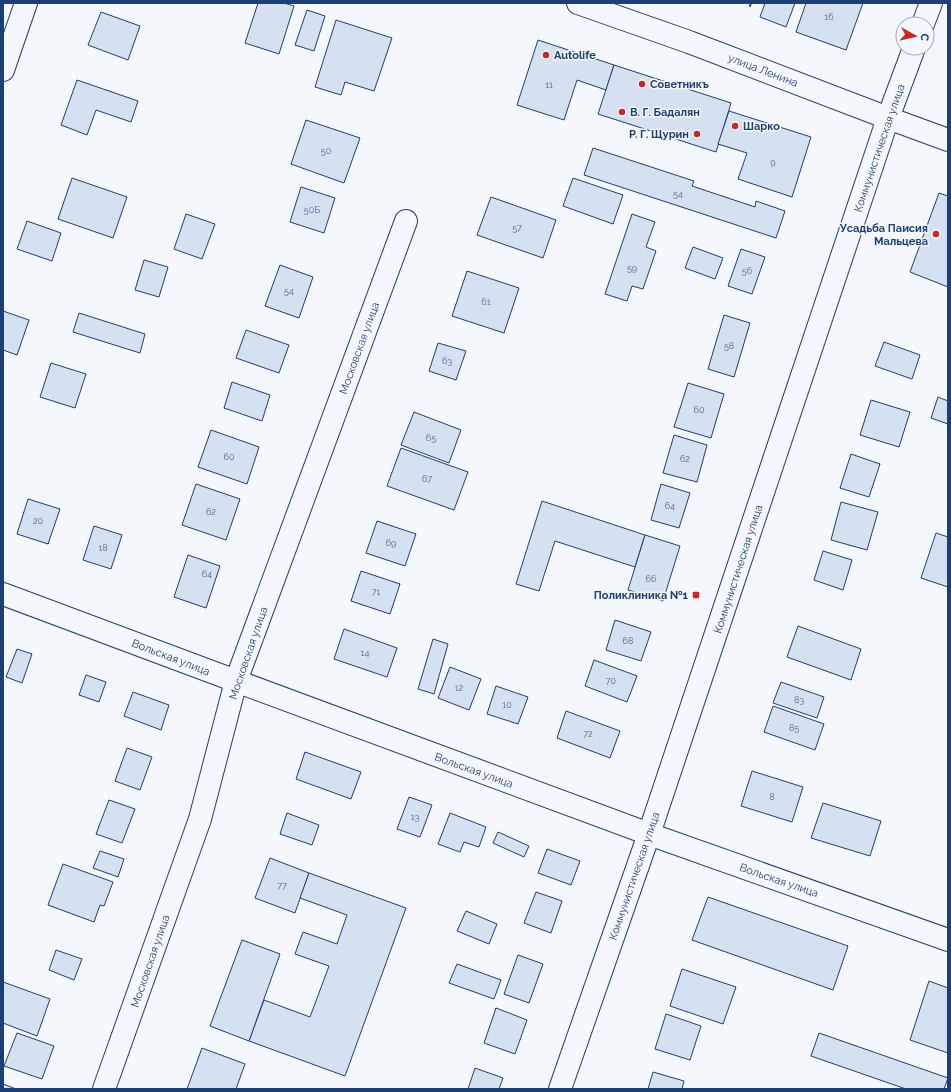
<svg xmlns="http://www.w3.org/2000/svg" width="951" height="1092" font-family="Raleway,sans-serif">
  <rect width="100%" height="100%" fill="#f4f7fb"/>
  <g fill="#d5e0f0" stroke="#1d3f73">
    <polygon points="258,3 284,3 294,6 279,54 245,43"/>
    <polygon points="765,3 795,3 786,27 760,17"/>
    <polygon points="806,3 863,3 846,50 796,32"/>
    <polygon points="307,10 325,16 314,51 295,45"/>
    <polygon points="101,12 140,26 128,60 88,45"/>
    <polygon points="336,20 392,38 374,91 345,82 341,95 315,87"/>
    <polygon points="538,40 614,65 606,90 577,80 564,120 517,105"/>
    <polygon points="614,65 731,103 716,152 598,114"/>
    <polygon points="77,80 138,101 131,122 96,110 87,135 61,125"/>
    <polygon points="729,111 811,137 792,197 738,179 747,153 718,144"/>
    <polygon points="306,120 360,138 344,183 291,164"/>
    <polygon points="593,148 694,181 692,186 755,207 756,201 785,211 776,238 584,175"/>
    <polygon points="72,178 127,197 113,238 58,219"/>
    <polygon points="573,178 623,195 613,224 563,206"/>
    <polygon points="301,187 335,198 324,233 290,222"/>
    <polygon points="939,193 948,196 948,287 910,272"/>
    <polygon points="491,197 556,220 543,258 477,235"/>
    <polygon points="186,214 215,224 202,259 174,249"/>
    <polygon points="632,214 655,222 646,247 656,251 643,289 632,286 627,301 605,294"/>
    <polygon points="27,221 61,233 52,261 17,249"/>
    <polygon points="693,247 723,258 715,279 685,268"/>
    <polygon points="741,249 765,257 752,294 728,286"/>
    <polygon points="144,260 168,267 159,297 135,290"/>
    <polygon points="280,265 313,277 299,318 265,306"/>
    <polygon points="467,271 519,288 504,333 452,316"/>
    <polygon points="3,311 29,320 17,355 3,350"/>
    <polygon points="79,313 145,334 140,353 73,332"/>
    <polygon points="724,315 750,323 734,377 708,369"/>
    <polygon points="246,330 289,345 279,373 236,358"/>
    <polygon points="884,342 920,355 912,379 875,366"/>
    <polygon points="438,343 466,351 456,380 429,371"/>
    <polygon points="51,363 86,374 75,408 40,397"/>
    <polygon points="232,382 270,395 262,421 224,408"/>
    <polygon points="688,383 724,394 711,438 674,427"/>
    <polygon points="938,397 948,401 948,424 931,418"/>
    <polygon points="871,400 910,412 899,447 860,435"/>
    <polygon points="414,412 461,430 449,463 401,445"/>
    <polygon points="211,430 259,447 247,484 198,467"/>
    <polygon points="674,435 707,445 697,482 663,473"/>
    <polygon points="401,448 468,472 454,510 387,486"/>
    <polygon points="851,454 880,464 869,497 840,488"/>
    <polygon points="196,484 240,499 226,540 182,525"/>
    <polygon points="661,484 690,493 679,528 651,520"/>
    <polygon points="28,499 60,509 48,544 17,534"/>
    <polygon points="542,501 645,535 635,567 555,541 539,591 516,584"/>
    <polygon points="841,502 878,512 867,550 831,540"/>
    <polygon points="377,521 416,534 405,566 366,553"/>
    <polygon points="94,526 122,535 111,569 83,560"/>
    <polygon points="936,533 948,537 948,587 921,578"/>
    <polygon points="645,535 680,546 663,601 628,590"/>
    <polygon points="823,551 852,560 843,590 814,580"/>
    <polygon points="188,555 220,566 206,608 174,597"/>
    <polygon points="361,571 400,584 390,614 351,601"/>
    <polygon points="615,620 651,632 641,661 606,650"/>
    <polygon points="798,626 861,649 851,680 787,657"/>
    <polygon points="344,629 397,648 387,677 334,659"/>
    <polygon points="433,639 448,644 434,694 418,689"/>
    <polygon points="17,649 32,654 22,683 6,677"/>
    <polygon points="594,660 637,676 627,702 585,686"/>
    <polygon points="450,667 481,679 469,710 438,698"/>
    <polygon points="86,675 106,682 99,702 79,695"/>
    <polygon points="781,682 824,697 817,718 773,703"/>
    <polygon points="496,686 528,697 518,724 487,714"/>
    <polygon points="133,692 169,705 161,730 124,716"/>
    <polygon points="773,706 824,724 815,750 764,732"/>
    <polygon points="566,711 620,731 610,758 557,738"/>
    <polygon points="127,748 152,757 140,790 115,781"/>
    <polygon points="305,752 361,772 351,799 296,779"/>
    <polygon points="752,771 803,787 792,822 741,806"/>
    <polygon points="409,797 432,805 420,837 397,829"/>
    <polygon points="109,800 135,809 122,843 96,834"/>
    <polygon points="823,803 881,821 870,856 811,838"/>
    <polygon points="287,813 319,825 312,845 280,834"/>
    <polygon points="450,813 486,827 479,847 464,842 460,852 438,844"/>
    <polygon points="498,832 529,846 524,857 493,843"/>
    <polygon points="547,849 580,861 571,885 538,873"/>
    <polygon points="100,851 124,859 118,877 93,868"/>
    <polygon points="270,858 309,873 295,913 255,898"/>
    <polygon points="63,864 113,882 104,906 100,905 94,922 48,905"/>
    <polygon points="309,873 406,908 345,1076 249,1041 264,1000 310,1017 329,966 295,954 303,932 337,944 347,915 300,898"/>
    <polygon points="536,892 562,901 551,933 524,923"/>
    <polygon points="708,897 848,946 833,990 692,940"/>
    <polygon points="466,911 497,924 489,944 457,931"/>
    <polygon points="242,940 280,954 249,1041 210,1026"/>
    <polygon points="56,950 82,959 74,980 49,970"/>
    <polygon points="518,955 543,964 529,1003 504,994"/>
    <polygon points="457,964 501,980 494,999 449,983"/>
    <polygon points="682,969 736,987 723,1024 670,1006"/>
    <polygon points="929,981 948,988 948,1053 910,1040"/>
    <polygon points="3,982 50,999 37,1036 3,1023"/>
    <polygon points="496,1008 527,1020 515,1054 484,1043"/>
    <polygon points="666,1014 701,1026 690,1060 655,1049"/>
    <polygon points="17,1033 54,1046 42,1079 4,1066"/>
    <polygon points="819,1033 948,1078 944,1089 906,1089 811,1056"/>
    <polygon points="202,1048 245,1064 236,1089 187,1089"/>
    <polygon points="475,1068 503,1078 499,1089 468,1089"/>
    <polygon points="653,1072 684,1081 682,1089 648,1089"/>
    <polygon points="3,1084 16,1089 3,1089"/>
  </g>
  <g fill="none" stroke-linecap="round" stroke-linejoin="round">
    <defs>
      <g id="minor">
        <polyline points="3,70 26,3"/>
        <polyline points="888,118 948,140"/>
        <polyline points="3,594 236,681 649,834 948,940"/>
        <polyline points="104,1089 200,819 236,681 406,221"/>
      </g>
      <g id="major">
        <polyline points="578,3 689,42 888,118"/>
        <polyline points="923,24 931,3"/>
        <polyline points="560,1089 649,834 888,118 914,48"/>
      </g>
    </defs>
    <use href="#minor" stroke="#1d3f73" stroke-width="24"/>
    <use href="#major" stroke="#1d3f73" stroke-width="24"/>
    <use href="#minor" stroke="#f4f7fb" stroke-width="22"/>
    <use href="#major" stroke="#f4f7fb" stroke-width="22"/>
    <polyline stroke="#1d3f73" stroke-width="2" points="750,6 751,3"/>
  </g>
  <g fill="#c62828" stroke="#f4f7fb" stroke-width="1.5">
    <circle cx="546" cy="55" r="4"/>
    <circle cx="642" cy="84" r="4"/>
    <circle cx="622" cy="112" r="4"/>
    <circle cx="735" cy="126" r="4"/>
    <circle cx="697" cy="134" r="4"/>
    <circle cx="936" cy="234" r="4"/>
    <rect x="692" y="591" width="8" height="8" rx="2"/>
  </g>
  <g text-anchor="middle" stroke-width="3" stroke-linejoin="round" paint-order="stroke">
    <g font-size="9" fill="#4b6792">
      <text x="829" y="20">16</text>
      <text x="549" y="88">11</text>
      <text x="326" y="154">50</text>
      <text x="773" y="165">9</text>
      <text x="678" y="197">54</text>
      <text x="312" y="213">50Б</text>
      <text x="517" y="231">57</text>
      <text x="632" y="271">59</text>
      <text x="747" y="274">56</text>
      <text x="289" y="294">54</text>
      <text x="486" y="305">61</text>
      <text x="729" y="349">58</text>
      <text x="447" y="364">63</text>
      <text x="699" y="413">60</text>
      <text x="431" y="441">65</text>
      <text x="229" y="460">60</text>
      <text x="685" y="462">62</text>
      <text x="427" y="482">67</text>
      <text x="670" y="509">64</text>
      <text x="211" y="515">62</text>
      <text x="38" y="524">20</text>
      <text x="391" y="546">69</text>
      <text x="103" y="551">18</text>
      <text x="207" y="577">64</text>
      <text x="651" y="582">66</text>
      <text x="376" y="595">71</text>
      <text x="628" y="644">68</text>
      <text x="365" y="656">14</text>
      <text x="611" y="684">70</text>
      <text x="459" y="691">12</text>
      <text x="799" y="703">83</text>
      <text x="507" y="708">10</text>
      <text x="794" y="731">85</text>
      <text x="588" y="737">72</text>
      <text x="772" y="800">8</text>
      <text x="415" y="820">13</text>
      <text x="282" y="889">77</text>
    </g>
    <g font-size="11" font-weight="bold" fill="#1d3f73" stroke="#f4f7fb" text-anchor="start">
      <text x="554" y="59">Autolife</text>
      <text x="650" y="88">Советникъ</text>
      <text x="630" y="116">В. Г. Бадалян</text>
      <text x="743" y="130">Шарко</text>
      <text x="689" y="138" text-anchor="end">Р. Г. Щурин</text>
      <text x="928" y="232" text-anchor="end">Усадьба Паисия<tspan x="928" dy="13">Мальцева</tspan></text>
      <text x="688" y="599" text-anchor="end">Поликлиника №1</text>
    </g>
    <g font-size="11" fill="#1d3f73" stroke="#f4f7fb">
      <text transform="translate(763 70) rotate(21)" y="4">улица Ленина</text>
      <text transform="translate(879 148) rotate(-71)" y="4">Коммунистическая улица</text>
      <text transform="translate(359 348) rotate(-70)" y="4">Московская улица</text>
      <text transform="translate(738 569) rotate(-72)" y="4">Коммунистическая улица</text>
      <text transform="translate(248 653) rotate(-71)" y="4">Московская улица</text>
      <text transform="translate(171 657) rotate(21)" y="4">Вольская улица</text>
      <text transform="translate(474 770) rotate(20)" y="4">Вольская улица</text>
      <text transform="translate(634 876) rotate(-71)" y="4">Коммунистическая улица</text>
      <text transform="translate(779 880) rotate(19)" y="4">Вольская улица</text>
      <text transform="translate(150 961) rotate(-71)" y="4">Московская улица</text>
    </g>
  </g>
  <rect width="951" height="1092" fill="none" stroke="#1d3f73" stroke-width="8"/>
  <g transform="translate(915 36) rotate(98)"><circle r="19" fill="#f4f7fb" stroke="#9eadc5"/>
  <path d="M0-3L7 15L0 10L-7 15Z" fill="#c62828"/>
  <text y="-6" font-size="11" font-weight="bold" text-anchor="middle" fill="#1d3f73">С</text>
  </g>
</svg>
